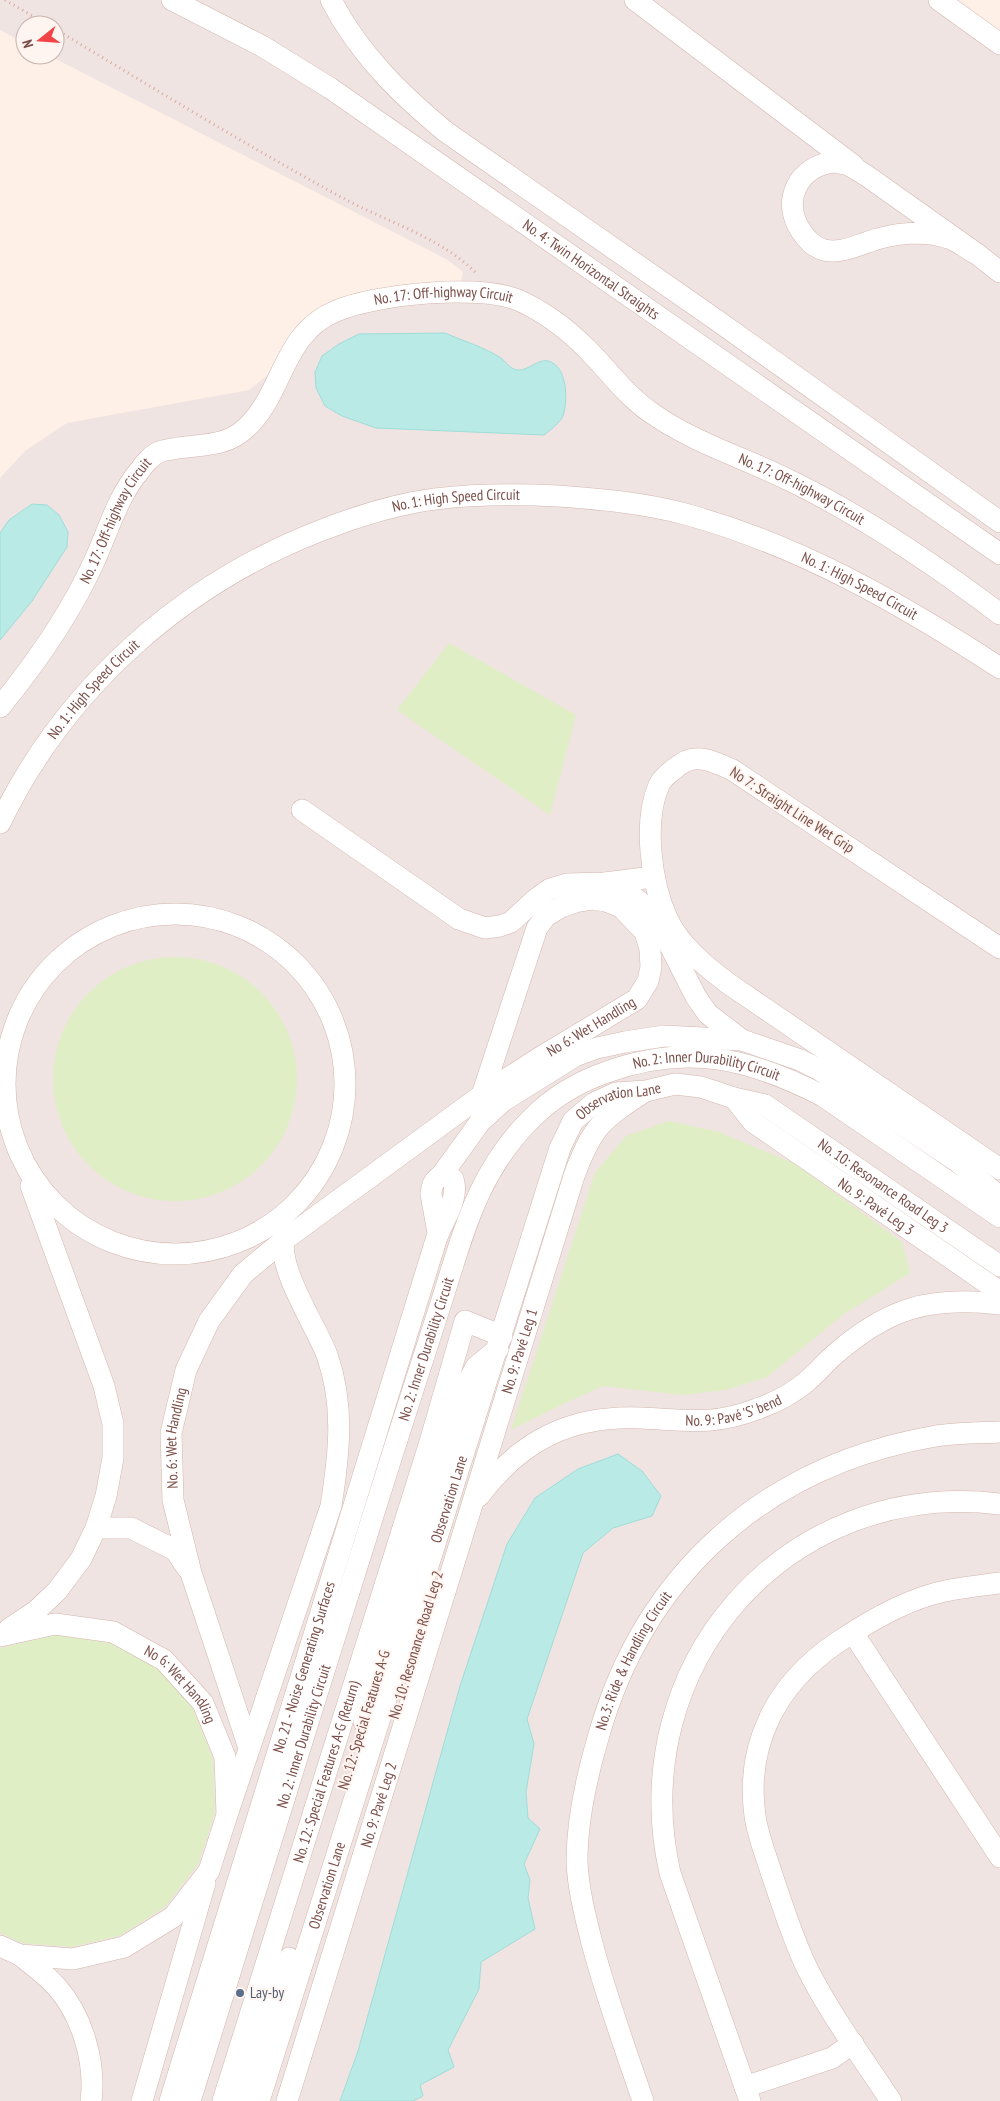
<svg xmlns="http://www.w3.org/2000/svg" width="1000" height="2101" font-family="'PT Sans Narrow',sans-serif">
  <rect width="100%" height="100%" fill="#fef0e7"/>
  <polygon fill="#efe4e1" points="0,0 951,0 1000,35 1000,2101 0,2101 0,478 25,451 67,423 249,390 274,370 317,318 461,282 463,272 448,260 48,55 55,55 55,25 25,25 25,43 0,30"/>
  <g fill="#dfeec4">
    <polygon points="449,643 576,715 550,815 397,710"/>
    <circle cx="175" cy="1079" r="122"/>
    <polygon points="669,1121 719,1132 795,1164 902,1242 910,1273 844,1314 767,1377 725,1390 683,1395 603,1386 561,1405 511,1430 595,1173 626,1136"/>
    <polygon points="55,1635 109,1643 157,1668 193,1709 213,1759 215,1813 198,1864 165,1907 119,1936 72,1947 23,1943 0,1933 0,1648"/>
  </g>
  <g fill="#b9eae6" stroke="#9fddd8">
    <path d="M445,333c18,8 39,14 56,25 4,3 7,8 11,10 13,8 24,-10 36,-7 20,5 20,40 15,55 -3,7 -13,14 -19,19l-168,-7 -34,-12 -17,-10 -9,-18 -1,-16 7,-16 17,-12 20,-10z"/>
    <polygon points="32,504 47,505 59,515 68,532 67,547 32,601 0,640 0,533 9,520"/>
    <polygon points="618,1454 642,1471 661,1496 652,1516 613,1528 583,1553 527,1719 534,1744 526,1792 528,1818 540,1829 524,1864 530,1880 528,1898 535,1929 481,1962 479,1989 448,2050 454,2067 420,2085 423,2096 413,2101 340,2101 358,2051 460,1686 507,1544 535,1498 578,1469"/>
  </g>
  <g fill="none" stroke-linecap="round" stroke-linejoin="round">
    <defs>
      <g id="minor">
        <path id="s1" d="M172,0l90,46 68,42 670,466"/>
        <path d="M331,0c28,54 69,94 115,132l269,187 285,203"/>
        <polyline points="635,0 853,165"/>
        <polyline points="939,0 1000,44"/>
        <path d="M834,162l15,3 18,11 110,78c-9,-5 -17,-11 -26,-15 -25,-10 -58,-6 -83,3 -13,4 -29,12 -44,8 -9,-2 -18,-11 -23,-19 -20,-30 -3,-65 33,-69z"/>
        <polyline points="977,254 1000,272"/>
        <path id="s2" d="M0,707c35,-43 70,-93 93,-143 15,-32 24,-67 47,-94 4,-6 12,-15 19,-18 4,-2 9,-2 13,-3 27,-5 53,-1 74,-21 38,-35 36,-95 90,-117 40,-17 142,-27 182,-11 25,11 50,30 69,49 22,22 40,48 66,65 43,30 95,45 142,69 69,34 144,85 205,131"/>
        <polyline points="302,810 459,919 485,928 500,926 511,922 536,899 550,889 567,884 605,883 653,877"/>
        <path id="s3" d="M0,823c65,-135 182,-239 322,-293 36,-14 74,-26 113,-31 41,-5 81,-5 123,-3 42,3 86,7 127,18 114,31 217,90 315,154"/>
        <polyline points="605,883 635,898 649,910 659,924 696,997 708,1014 742,1040"/>
        <circle cx="175" cy="1084" r="170"/>
        <path d="M1000,948l-269,-179c-11,-4 -25,-12 -36,-10 -7,0 -16,6 -21,10 -5,4 -12,9 -15,16 -16,36 -8,98 8,133 13,28 38,48 62,66l271,185"/>
        <path id="s4" d="M734,1098l31,7 235,161"/>
        <polyline points="441,1176 480,1122 503,1101 575,1056 597,1048 625,1042 664,1036 742,1040 800,1060 818,1069 958,1162 1000,1197"/>
        <path id="s5" d="M479,1496c42,-56 92,-81 162,-78 44,2 72,8 116,-9 17,-6 35,-15 49,-27 10,-8 18,-18 27,-26 54,-48 96,-60 167,-52"/>
        <polyline points="96,1528 131,1528 175,1550 188,1569"/>
        <polyline points="9,1629 36,1611 57,1591 81,1559 96,1528 106,1496 113,1458 113,1424 104,1386 31,1186"/>
        <polyline points="853,1633 1000,1857"/>
        <path id="s6" d="M0,1636l55,-12 58,8 51,28 39,43 22,54 2,58 -18,56 -36,46 -49,30 -51,12 -53,-4 -20,-9"/>
        <polyline points="364,1722 454,1423 468,1382 476,1367 498,1349"/>
        <path id="s7" d="M249,1748l-58,-175 -18,-73 -2,-67 15,-63 23,-49 34,-47 41,-34 198,-145 54,-35 101,-61 11,-18 3,-14 -1,-18 -5,-17 -24,-25 -15,-6 -13,-2 -18,3 -14,5 -15,9 -9,12 -55,167"/>
        <path d="M227,1815l104,-309c8,-51 14,-100 -4,-151 -11,-30 -55,-93 -41,-123"/>
        <path d="M20,1955c12,10 25,19 36,31 26,29 40,76 35,115"/>
        <polyline points="745,2087 832,2058 853,2043"/>
        <polyline points="142,2101 205,1883"/>
        <path id="s8" d="M170,2101l266,-861c6,-19 24,-41 17,-61 -14,-7 -21,1 -22,15l7,39"/>
        <path id="s9" d="M190,2101c68,-217 135,-435 204,-652 16,-50 32,-100 48,-149 22,-69 36,-129 90,-182 21,-21 46,-36 75,-46 80,-29 142,-14 216,24l177,121"/>
        <path id="s10" d="M223,2101l207,-659 35,-121 37,15"/>
        <polyline points="243,2101 289,1958"/>
        <path id="s11" d="M259,2101l301,-953 13,-27 21,-18 22,-10 30,-2 29,-7 26,3 33,11 19,24 247,170"/>
        <path id="s12" d="M287,2101l287,-925c18,-49 27,-56 70,-84"/>
        <path id="s13" d="M643,2101c-18,-53 -37,-105 -51,-158 -7,-27 -14,-55 -15,-82 0,-42 9,-82 21,-123 46,-165 168,-273 338,-302 21,-3 42,-3 64,-4"/>
        <path d="M750,2101l-80,-228c-47,-208 117,-395 330,-369"/>
        <path d="M891,2101c-27,-41 -61,-87 -83,-131 -15,-30 -24,-61 -35,-92 -6,-20 -15,-41 -18,-62 -10,-72 22,-132 80,-172 30,-20 63,-40 98,-50 21,-6 45,-8 67,-11"/>
      </g>
    </defs>
    <use href="#minor" stroke="#d4b6ae" stroke-width="22"/>
    <g stroke="#dca89f" stroke-width="3" stroke-dasharray="1 4" stroke-linecap="butt">
      <polyline points="5,0 48,25"/>
      <path d="M55,29c95,57 189,115 286,168 45,25 98,39 135,76"/>
    </g>
    <use href="#minor" stroke="#fff" stroke-width="21"/>
  </g>
  <circle fill="#5c6f8a" stroke="#fff5f0" stroke-width="2" cx="240" cy="1993" r="5"/>
  <g text-anchor="middle" stroke-width="4" stroke-linejoin="round" paint-order="stroke">
    <g font-size="15" fill="#7b4e48" stroke="#fff5f0">
      <text dy="5" stroke="none"><textPath href="#s1" startOffset="499">No. 4: Twin Horizontal Straights</textPath></text>
      <text dy="5" stroke="none"><textPath href="#s2" startOffset="655">No. 17: Off-highway Circuit</textPath></text>
      <text dy="5" stroke="none"><textPath href="#s2" startOffset="1075">No. 17: Off-highway Circuit</textPath></text>
      <text dy="5" stroke="none"><textPath href="#s3" startOffset="584">No. 1: High Speed Circuit</textPath></text>
      <text dy="5" stroke="none"><textPath href="#s2" startOffset="220">No. 17: Off-highway Circuit</textPath></text>
      <text dy="5" stroke="none"><textPath href="#s3" startOffset="1004">No. 1: High Speed Circuit</textPath></text>
      <text dy="5" stroke="none"><textPath href="#s3" startOffset="164">No. 1: High Speed Circuit</textPath></text>
      <text transform="translate(792 810) rotate(33)" y="5">No 7: Straight Line Wet Grip</text>
      <text dy="5" stroke="none"><textPath href="#s7" startOffset="931">No 6: Wet Handling</textPath></text>
      <text dy="5" stroke="none"><textPath href="#s9" startOffset="1236">No. 2: Inner Durability Circuit</textPath></text>
      <text dy="5" stroke="none"><textPath href="#s11" startOffset="1081">Observation Lane</textPath></text>
      <text dy="5" stroke="none"><textPath href="#s4" startOffset="175">No. 10: Resonance Road Leg 3</textPath></text>
      <text dy="5" stroke="none"><textPath href="#s11" startOffset="1382">No. 9: Pavé Leg 3</textPath></text>
      <text dy="5" stroke="none"><textPath href="#s9" startOffset="788">No. 2: Inner Durability Circuit</textPath></text>
      <text dy="5" stroke="none"><textPath href="#s12" startOffset="785">No. 9: Pavé Leg 1</textPath></text>
      <text dy="5" stroke="none"><textPath href="#s5" startOffset="282">No. 9: Pavé 'S' bend</textPath></text>
      <text dy="5" stroke="none"><textPath href="#s7" startOffset="322">No. 6: Wet Handling</textPath></text>
      <text dy="5" stroke="none"><textPath href="#s11" startOffset="631">Observation Lane</textPath></text>
      <text transform="translate(416 1645) rotate(-73)" y="5">No. 10: Resonance Road Leg 2</text>
      <text dy="5" stroke="none"><textPath href="#s13" startOffset="460">No.3: Ride &amp; Handling Circuit</textPath></text>
      <text dy="5" stroke="none"><textPath href="#s8" startOffset="454">No. 21 - Noise Generating Surfaces</textPath></text>
      <text dy="5" stroke="none"><textPath href="#s6" startOffset="202">No 6: Wet Handling</textPath></text>
      <text transform="translate(364 1720) rotate(-73)" y="5">No. 12: Special Features A-G</text>
      <text dy="5" stroke="none"><textPath href="#s9" startOffset="382">No. 2: Inner Durability Circuit</textPath></text>
      <text dy="5" stroke="none"><textPath href="#s10" startOffset="345">No. 12: Special Features A-G (Return)</textPath></text>
      <text dy="5" stroke="none"><textPath href="#s12" startOffset="310">No. 9: Pavé Leg 2</textPath></text>
      <text dy="5" stroke="none"><textPath href="#s11" startOffset="226">Observation Lane</textPath></text>
    </g>
    <g font-size="15" fill="#4e5e75" stroke="#fff5f0" text-anchor="start">
      <text x="250" y="1998">Lay-by</text>
    </g>
  </g>
  <g transform="translate(40 40) rotate(253)"><circle r="24" fill="#fff5f0" stroke="#cab2ad"/>
  <path d="M0-4L9 19L0 12L-9 19Z" fill="#f24346"/>
  <text y="-8" font-size="14" font-weight="bold" text-anchor="middle" fill="#7b4e48">N</text>
  </g>
</svg>
